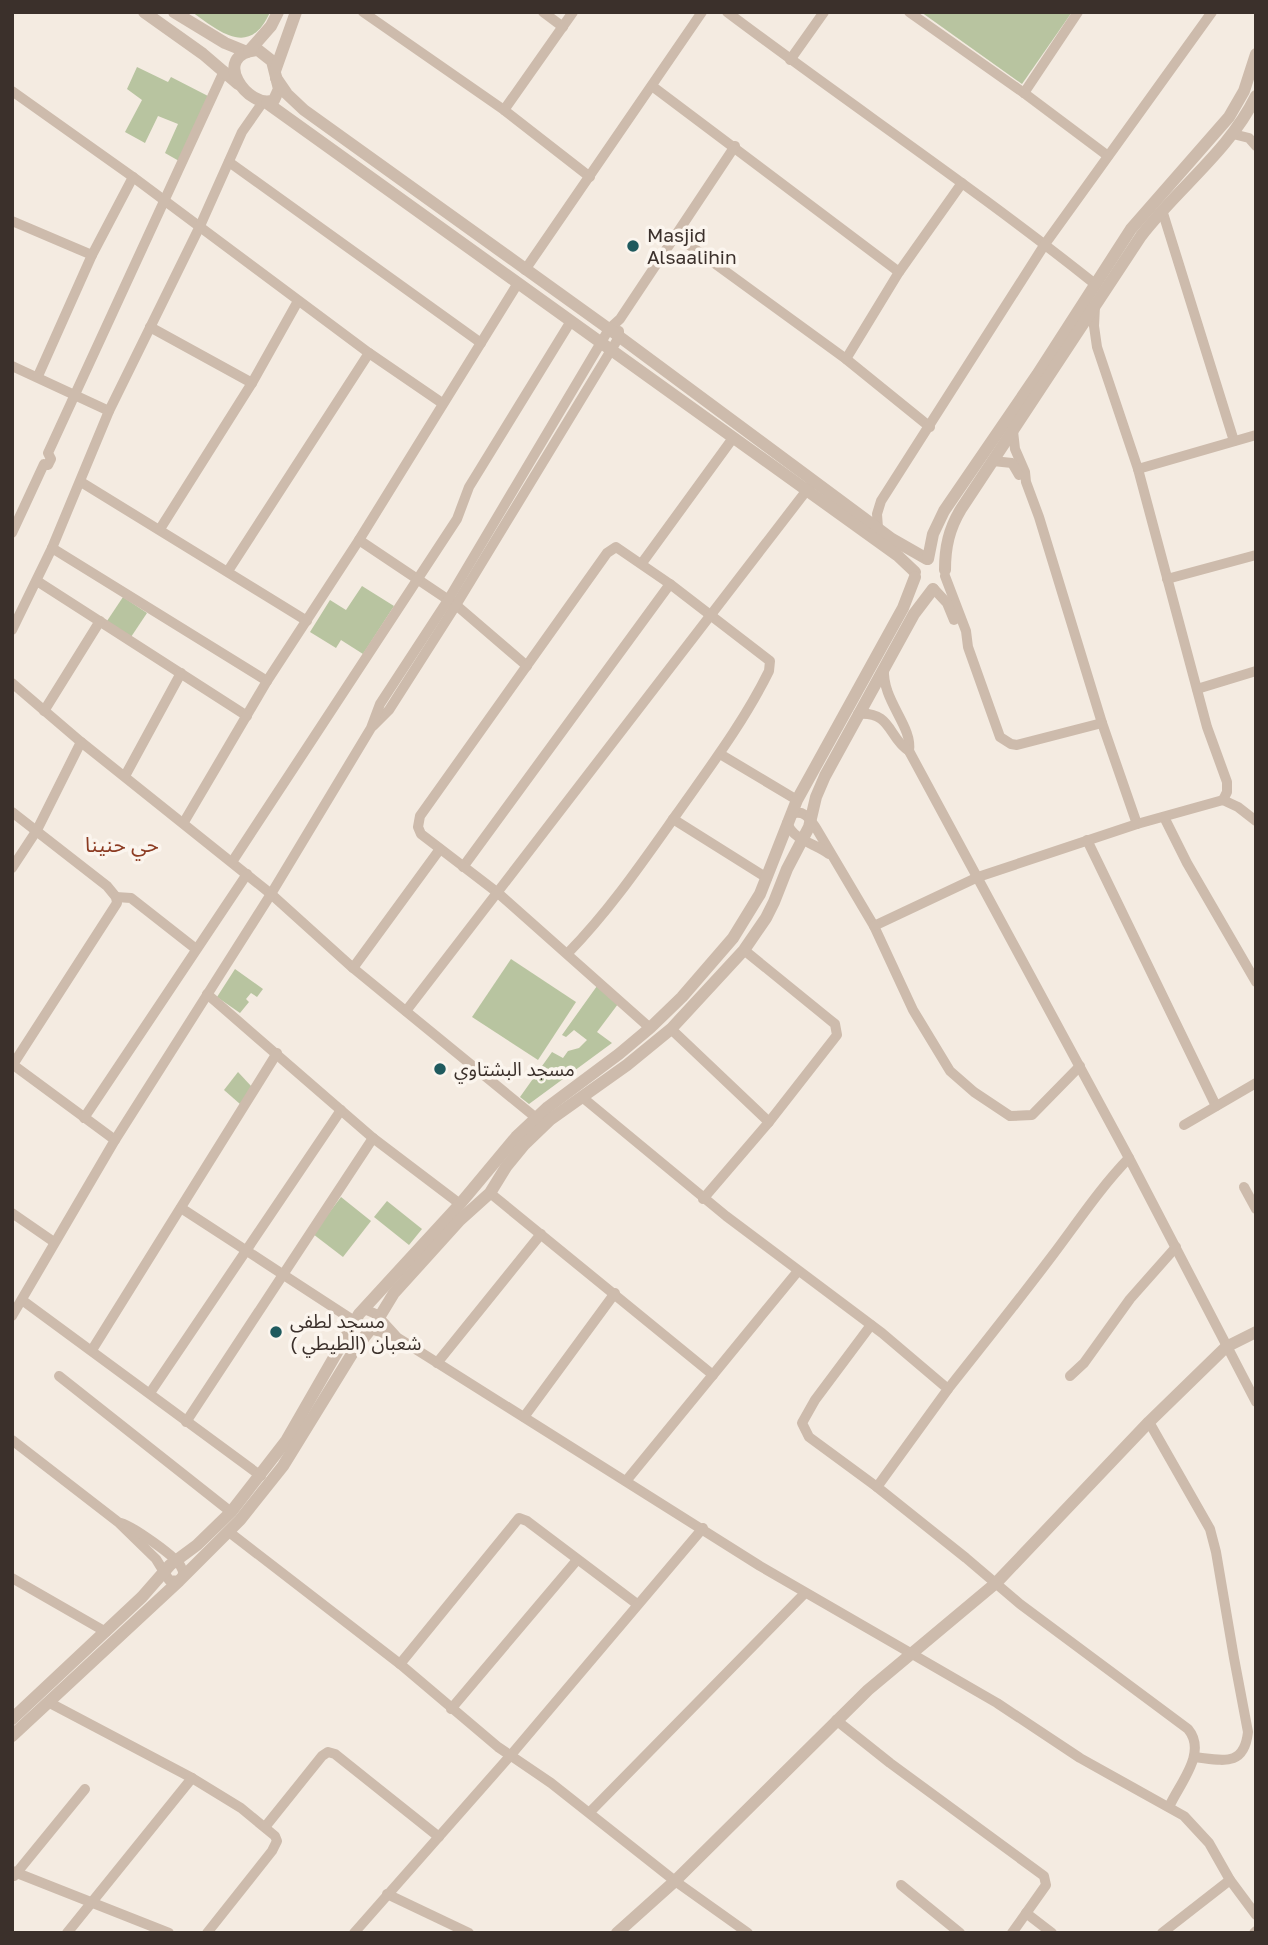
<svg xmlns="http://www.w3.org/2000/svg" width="1268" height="1945" font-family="'Golos Text','Noto Sans Arabic',sans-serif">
  <rect width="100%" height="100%" fill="#f4ebe1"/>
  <g fill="#b8c4a0">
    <path d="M192,12h78c-20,46 -50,20 -78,0z"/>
    <polygon points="921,12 1072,12 1022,84"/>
    <polygon points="137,67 168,82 171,77 208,96 179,161 165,153 178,124 158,116 145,143 125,132 142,100 127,89"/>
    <polygon points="362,586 394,606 363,654 341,640 336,648 310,632 330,600 346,610"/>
    <polygon points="123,597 147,613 131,637 107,621"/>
    <polygon points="511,959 576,1002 538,1060 472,1017"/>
    <polygon points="235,969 263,989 257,997 251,993 246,999 249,1002 240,1013 217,997"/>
    <polygon points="597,986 618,1004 597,1032 612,1043 529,1104 520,1097 552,1052 563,1058 568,1051 579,1048 587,1040 574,1030 566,1037 562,1035"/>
    <polygon points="238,1072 252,1087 240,1104 224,1090"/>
    <polygon points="341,1197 371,1221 343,1257 313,1234"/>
    <polygon points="387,1201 422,1229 409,1245 374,1217"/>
  </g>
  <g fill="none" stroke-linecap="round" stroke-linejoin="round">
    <g stroke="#cdbbac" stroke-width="10">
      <polyline points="363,12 504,110 590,177"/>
      <polyline points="543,12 563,27"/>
      <path d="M727,12c122,92 249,177 368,272"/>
      <polyline points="909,12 1024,93 1108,156"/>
      <polyline points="790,60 824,12"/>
      <polyline points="652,86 899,272"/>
      <polyline points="12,91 133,177 369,353 442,403"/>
      <polyline points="1024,93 1078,12"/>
      <polyline points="504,110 573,12"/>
      <polyline points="1233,134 1249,138 1256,146"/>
      <polyline points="229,162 481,343"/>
      <polyline points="1162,210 1234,441"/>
      <polyline points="12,221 92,255"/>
      <polyline points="677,236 846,359 930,427"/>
      <polyline points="525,270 702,12"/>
      <polyline points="1095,306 1094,326 1097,347 1138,469 1207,727 1227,782 1227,792 1223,800"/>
      <polyline points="150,327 252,383"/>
      <polyline points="846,359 899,272 962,183"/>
      <polyline points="12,366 109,411"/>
      <polyline points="38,376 92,255 133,177"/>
      <polyline points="1013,431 1015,449 1025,472 1026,482 1039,517 1102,723 1137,824"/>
      <polyline points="993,461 1012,463 1019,475"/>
      <polyline points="1138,469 1256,435"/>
      <polyline points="81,482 307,621"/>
      <polyline points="878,528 877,514 881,501 1045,244 1212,12"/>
      <polyline points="160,529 252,383 298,301"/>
      <polyline points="12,533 44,464 48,465 51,459 48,453 224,71"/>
      <polyline points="359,540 456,605 527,666"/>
      <polyline points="52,548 267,681"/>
      <polyline points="642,563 733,438"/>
      <polyline points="228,571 369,353"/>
      <polyline points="945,576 966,631 968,647 1000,737 1011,744 1017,745 1102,723"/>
      <polyline points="1167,579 1256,555"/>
      <polyline points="37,581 247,716"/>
      <polyline points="934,589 947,603 954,620"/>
      <polyline points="12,630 52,548 109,411 200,226 242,132 263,102"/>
      <path d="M884,669c-2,32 29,57 25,82"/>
      <polyline points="12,683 81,742 271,894 353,968 535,1117"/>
      <polyline points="1197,689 1256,671"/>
      <polyline points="44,711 100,621"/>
      <path d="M858,714c34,-3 30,24 51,37l220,407 127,244"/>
      <polyline points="373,726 389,710 456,605 619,337 619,331"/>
      <polyline points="720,754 797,800"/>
      <polyline points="125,776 181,673"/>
      <polyline points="12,812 107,886 116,897 117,903 12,1066"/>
      <path d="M791,814c13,-5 18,4 25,14l58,98 39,84 37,61 24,21 36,24 22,-1 48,-49"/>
      <polyline points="1164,817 1187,863 1256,982"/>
      <polyline points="673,819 767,878"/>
      <polyline points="184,822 267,681 359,540 518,283"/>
      <path d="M787,823c7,18 28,20 42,31"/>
      <polyline points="1087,840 1216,1106"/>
      <polyline points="232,862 457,519 469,487 571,321"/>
      <polyline points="463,867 670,584"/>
      <polyline points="12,868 37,830 81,742"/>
      <polyline points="116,897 131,898 196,949"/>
      <polyline points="874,926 978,877 1137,824 1223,800 1238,807 1256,821"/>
      <path d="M568,953c41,-42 74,-90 108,-138 33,-47 68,-93 93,-144l1,-10 -100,-77 -54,-37 -9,6 -187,263 -2,11 3,7 77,59 152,135"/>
      <polyline points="353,968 440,849"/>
      <polyline points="207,994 373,1138 460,1204"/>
      <polyline points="406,1011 810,486"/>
      <polyline points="671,1029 769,1122"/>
      <polyline points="12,1064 115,1140"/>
      <path d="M582,1097l144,119 156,117 66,56 -71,98 89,71 54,46 168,125c20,24 -9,55 -19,78"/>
      <polyline points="84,1118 247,874"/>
      <polyline points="1184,1125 1256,1083"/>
      <polyline points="1244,1187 1256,1209"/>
      <polyline points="490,1193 713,1375"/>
      <polyline points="703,1199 769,1122 837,1035 835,1024 744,950"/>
      <polyline points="181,1208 362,1326 398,1338 760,1566 997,1703 1080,1758 1184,1816 1209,1843 1230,1880 1256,1915"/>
      <polyline points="12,1213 54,1242"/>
      <polyline points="22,1300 261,1476"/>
      <polyline points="364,1309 376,1314 396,1336"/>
      <polyline points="12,1316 115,1140 271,894 371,728 380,704 448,600 609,329 620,319 735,146"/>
      <polyline points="871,1325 815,1400 802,1423 809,1437 877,1487"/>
      <polyline points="92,1350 277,1053"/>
      <polyline points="437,1363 541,1234"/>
      <polyline points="59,1376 231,1512"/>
      <polyline points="1070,1376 1084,1363 1130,1299 1176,1247"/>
      <path d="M948,1389c35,-44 70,-88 104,-133 25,-33 48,-68 77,-98"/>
      <polyline points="150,1393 341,1110"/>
      <polyline points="524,1417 615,1293"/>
      <polyline points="186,1422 373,1138"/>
      <path d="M1149,1422l61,107 6,23 18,106 14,74c-4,36 -26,28 -54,25"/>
      <polyline points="12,1440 118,1522 156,1559 169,1580 179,1581"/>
      <polyline points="626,1481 798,1271"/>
      <path d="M121,1523c11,3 56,34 60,44 3,5 2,6 1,11"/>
      <polyline points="229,1532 400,1664 498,1747 551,1783 675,1881 748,1933"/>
      <polyline points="12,1578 106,1632"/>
      <polyline points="400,1664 519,1518 527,1521 637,1604"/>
      <polyline points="48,1702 192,1778 241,1808 275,1836 277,1841 272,1851 207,1933"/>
      <polyline points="451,1709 577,1560"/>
      <polyline points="836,1720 890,1763 1044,1876 1046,1885 1012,1933"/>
      <polyline points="590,1812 805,1593"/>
      <polyline points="265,1827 322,1756 328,1752 335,1754 439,1837"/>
      <polyline points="12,1871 169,1933"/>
      <polyline points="14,1876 85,1789"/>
      <polyline points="901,1885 960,1933"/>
      <polyline points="387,1894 469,1933"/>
      <polyline points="1026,1913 1052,1933"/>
      <polyline points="67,1933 192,1778"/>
      <polyline points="354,1933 510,1756 703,1528"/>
      <polyline points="1162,1933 1230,1880"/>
      <polyline points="1254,1933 1256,1931"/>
    </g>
    <g stroke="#cdbbac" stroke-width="12">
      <polyline points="144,12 203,54 238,84"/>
      <polyline points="174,12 225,43 247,52"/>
      <path d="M258,50l14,11 7,28 -5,11c-25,11 -66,-46 -16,-50z"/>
      <polyline points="249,51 271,26 278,12"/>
      <polyline points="275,71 296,12"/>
      <polyline points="276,78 287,94 304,110 609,329 892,539 927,559"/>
      <polyline points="267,103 897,555 915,572"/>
      <polyline points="928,559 933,534 944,511 1037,375 1131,229 1229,117 1244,91 1256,54"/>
      <path d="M945,570c0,-23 4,-41 16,-61l180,-273c37,-48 88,-85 115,-140"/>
      <polyline points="12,1719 142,1597 170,1565 197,1545 231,1512 286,1441 359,1314 460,1204 516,1137 548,1107 619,1054 650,1028 682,997 733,938 760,894 797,800 903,608 915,577"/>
      <polyline points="12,1736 179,1581 240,1520 283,1466 355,1349 377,1321 394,1293 460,1220 490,1193 506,1167 524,1145 551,1119 627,1065 671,1029 744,950 766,918 774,902 787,869 809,827 816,797 825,776 914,614 933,589"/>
      <polyline points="617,1933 675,1881 868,1690 996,1583 1149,1422 1226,1347 1256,1332"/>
    </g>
  </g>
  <g fill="#1f5a5e" stroke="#fbf5ee" stroke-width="2.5">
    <circle cx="633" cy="246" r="7"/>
    <circle cx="440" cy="1069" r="7"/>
    <circle cx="276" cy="1332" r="7"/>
  </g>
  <g text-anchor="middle" stroke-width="7" stroke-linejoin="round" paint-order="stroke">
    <g font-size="19" fill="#3b302b" stroke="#fbf5ee" text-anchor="start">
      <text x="647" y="242">Masjid<tspan x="647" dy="22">Alsaalihin</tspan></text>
      <text x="454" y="1076">مسجد البشتاوي</text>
      <text x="290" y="1328">مسجد لطفي<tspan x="290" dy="22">شعبان (الطيطي )</tspan></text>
    </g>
    <g font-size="21" fill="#8c3b22" stroke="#fbf5ee">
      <text x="122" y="852">حي حنينا</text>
    </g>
  </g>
  <rect width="1268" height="1945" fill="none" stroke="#3b302b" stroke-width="28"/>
</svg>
